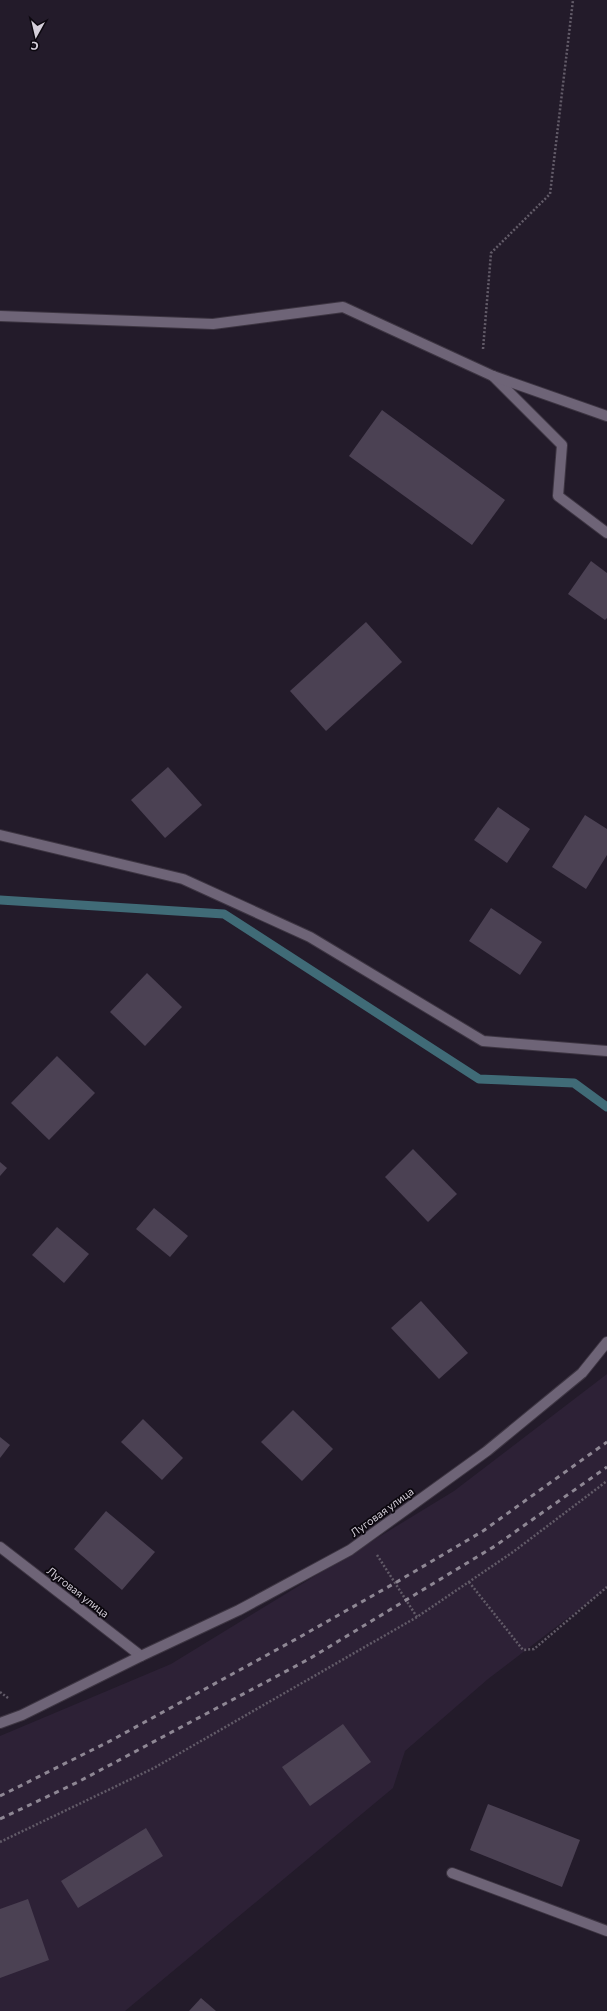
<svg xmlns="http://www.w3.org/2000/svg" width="607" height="2011" font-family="Commissioner,sans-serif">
  <rect width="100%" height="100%" fill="#231b2a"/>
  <polygon fill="#2d2136" points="607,1374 607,1588 488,1679 405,1751 393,1788 125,2011 0,2011 0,1736 171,1664 454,1491"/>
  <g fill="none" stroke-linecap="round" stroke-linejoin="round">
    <polyline stroke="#406b77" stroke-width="9" points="0,900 224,914 479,1079 574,1083 607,1107"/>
  </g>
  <g fill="#4b4153">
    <polygon points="382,410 505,500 472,545 349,456"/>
    <polygon points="591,561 607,573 607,618 605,620 568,594"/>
    <polygon points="366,622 402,662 326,731 290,691"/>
    <polygon points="168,767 202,805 165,838 131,800"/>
    <polygon points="498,807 530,829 507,863 474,840"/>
    <polygon points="585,815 607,829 607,855 586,889 552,867"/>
    <polygon points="491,908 542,942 520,975 469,941"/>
    <polygon points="147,973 182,1007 145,1046 110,1012"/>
    <polygon points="57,1056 95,1093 49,1140 11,1103"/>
    <polygon points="413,1149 457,1194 428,1222 385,1177"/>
    <polygon points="0,1162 7,1168 0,1176"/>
    <polygon points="154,1208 188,1236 170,1257 136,1229"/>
    <polygon points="57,1227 89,1254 64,1283 32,1255"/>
    <polygon points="421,1301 468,1353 439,1379 391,1328"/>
    <polygon points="293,1410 333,1449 302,1481 261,1442"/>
    <polygon points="143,1419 183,1458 162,1480 121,1442"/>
    <polygon points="0,1437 10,1445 0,1458"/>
    <polygon points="106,1511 155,1552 122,1590 74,1549"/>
    <polygon points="343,1724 371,1762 310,1806 282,1767"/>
    <polygon points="488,1804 580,1840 562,1887 470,1850"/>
    <polygon points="146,1828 163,1856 78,1908 61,1881"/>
    <polygon points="28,1899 49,1960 0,1978 0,1909"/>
    <polygon points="201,1998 216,2011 189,2011"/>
  </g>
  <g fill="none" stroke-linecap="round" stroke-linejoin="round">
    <defs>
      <g id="service">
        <polyline points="493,376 562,445 558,496 607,533"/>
        <polyline points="0,835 183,879 310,937 483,1041 607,1051"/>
        <polyline points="452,1873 607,1931"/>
      </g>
      <g id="minor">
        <polyline points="0,316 213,324 343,307 493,376 607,416"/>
        <polyline points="0,1547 141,1656"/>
        <polyline points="0,1723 22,1715 141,1656 239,1610 350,1550 487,1451 582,1373 607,1342"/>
      </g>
    </defs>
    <use href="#service" stroke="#3d3542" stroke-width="12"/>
    <use href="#minor" stroke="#3d3542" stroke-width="12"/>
    <g stroke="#625b68" stroke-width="2.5" stroke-dasharray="2 2" stroke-linecap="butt">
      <polyline points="483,349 491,253 550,194 573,0"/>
      <polyline points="377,1555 417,1617"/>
      <polyline points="469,1582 523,1650 534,1649 607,1587"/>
      <polyline points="0,1692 8,1698"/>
      <polyline points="0,1842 154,1768 417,1617 513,1552 607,1481"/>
    </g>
    <use href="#service" stroke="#6e6477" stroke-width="10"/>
    <use href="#minor" stroke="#6e6477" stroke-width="10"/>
    <g stroke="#8e8794" stroke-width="3" stroke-dasharray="5 5" stroke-linecap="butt">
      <polyline points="0,1796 112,1740 298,1638 395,1583 483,1531 607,1442"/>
      <polyline points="0,1819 78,1782 309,1659 495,1546 607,1467"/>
    </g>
  </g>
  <g text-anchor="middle" stroke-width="3.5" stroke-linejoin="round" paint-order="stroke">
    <g font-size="11" fill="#d5cfda" stroke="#0b070e">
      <text transform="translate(382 1512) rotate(-36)" y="4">Луговая улица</text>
      <text transform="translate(78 1592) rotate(38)" y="4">Луговая улица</text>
    </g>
  </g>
  <g transform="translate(36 36) rotate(188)" stroke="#0b070e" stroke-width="3" paint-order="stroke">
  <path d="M0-3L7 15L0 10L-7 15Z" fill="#d5cfda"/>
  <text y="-6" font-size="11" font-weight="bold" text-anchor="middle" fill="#d5cfda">С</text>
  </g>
</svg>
